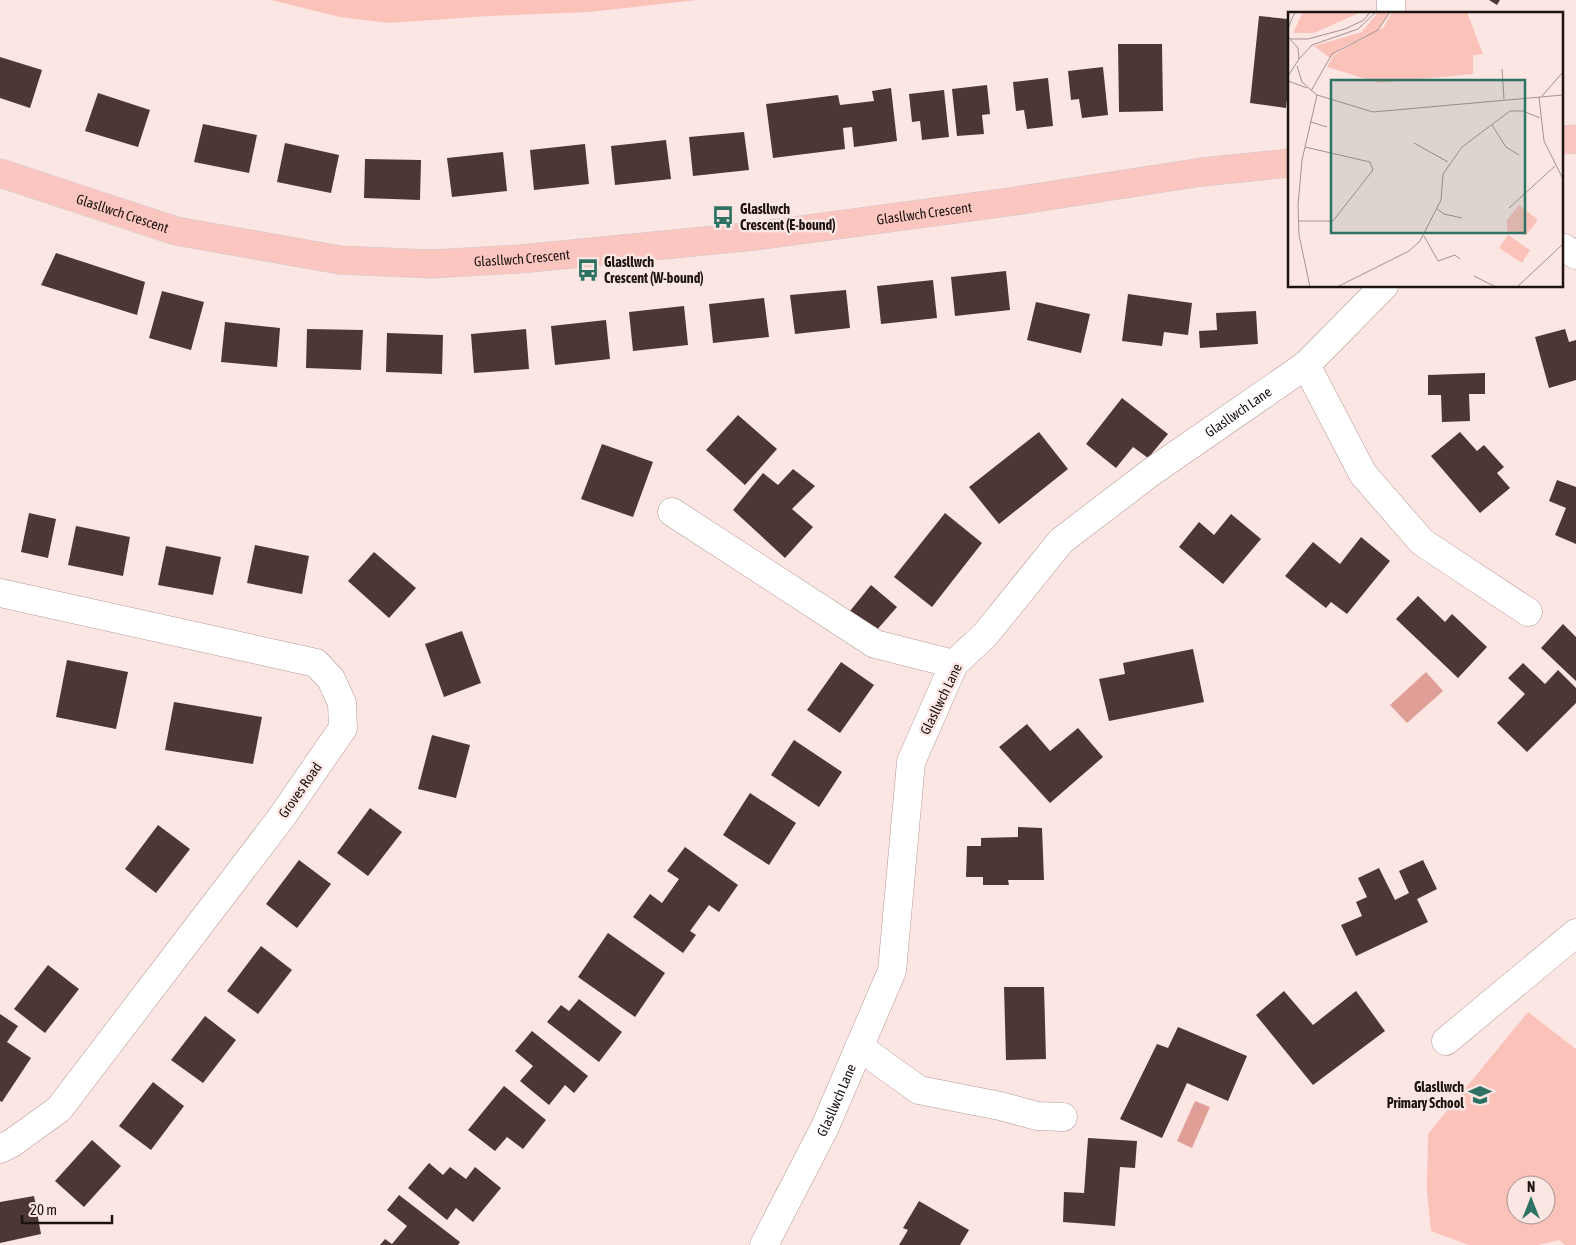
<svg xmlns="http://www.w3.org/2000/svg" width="1576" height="1245" font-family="'Asap Condensed',sans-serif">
  <rect width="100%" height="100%" fill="#fce6e3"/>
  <g fill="#fbc2ba" fill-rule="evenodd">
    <polygon points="271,0 697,0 589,12 488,16 390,23 340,17"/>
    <path d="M1528,1012l48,37v196h-11l-6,-5 -21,5h-69l-38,-14 -4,-40 1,-57zM1516,1185h30v30h-30z"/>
  </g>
  <g fill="#e09f96">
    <polygon points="1426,672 1443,691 1407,723 1390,705"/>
    <polygon points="1195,1101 1210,1107 1192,1148 1177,1141"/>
  </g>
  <g fill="#4c3734">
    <polygon points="1489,0 1500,0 1497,5"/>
    <polygon points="1289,11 1303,12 1303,14 1289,14"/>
    <polygon points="1289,15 1290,72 1286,108 1250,103 1259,16 1288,19"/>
    <polygon points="1118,44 1162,44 1163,111 1119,112"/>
    <polygon points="0,57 42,70 30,108 0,98"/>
    <polygon points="1103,67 1108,115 1082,118 1079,99 1071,100 1068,71"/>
    <polygon points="1048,78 1053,126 1027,129 1024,110 1016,111 1013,82"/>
    <polygon points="987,85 990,114 982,115 984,134 957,136 952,89"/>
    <polygon points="891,88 897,141 854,147 852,127 843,128 845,149 773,158 766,104 838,95 840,105 874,101 872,91"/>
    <polygon points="944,90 949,137 922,140 920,121 912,122 909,94"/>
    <polygon points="98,93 150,110 138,147 85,131"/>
    <polygon points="203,124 257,135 249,173 194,162"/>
    <polygon points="744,132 749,170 693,176 689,137"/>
    <polygon points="666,140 671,179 615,185 611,146"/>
    <polygon points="285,143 339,155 331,193 277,182"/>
    <polygon points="585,144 589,184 534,190 530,150"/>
    <polygon points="503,152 507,191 452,197 447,158"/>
    <polygon points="365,159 421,160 420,200 364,198"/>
    <polygon points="56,253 145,282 137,315 41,285"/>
    <polygon points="1006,271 1010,310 955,316 951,277"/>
    <polygon points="933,280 937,318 881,324 877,286"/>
    <polygon points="846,290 850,328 795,334 790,295"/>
    <polygon points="162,291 204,302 191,350 149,338"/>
    <polygon points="1128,294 1192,303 1188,335 1164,332 1162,346 1122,341"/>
    <polygon points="764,298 769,337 713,343 709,304"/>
    <polygon points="1036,302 1090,314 1081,353 1027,340"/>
    <polygon points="684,306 688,345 633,351 629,312"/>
    <polygon points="1256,311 1258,344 1200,348 1199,331 1217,330 1216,313"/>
    <polygon points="606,320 610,359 555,365 551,326"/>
    <polygon points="225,322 280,328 277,367 221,362"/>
    <polygon points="307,329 363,330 361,370 306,368"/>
    <polygon points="526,329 529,369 474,373 471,334"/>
    <polygon points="1565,329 1569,342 1576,340 1576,380 1549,388 1535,337"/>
    <polygon points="387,333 443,335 442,374 386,372"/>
    <polygon points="1485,373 1485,394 1469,394 1470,421 1442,422 1441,395 1428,395 1428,375"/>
    <polygon points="1122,398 1168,434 1148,458 1133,447 1116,468 1086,444"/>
    <polygon points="738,415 777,449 745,485 706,450"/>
    <polygon points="1039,432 1068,469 999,524 969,487"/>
    <polygon points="1460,432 1477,451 1484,445 1504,467 1497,473 1510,488 1480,513 1431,456"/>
    <polygon points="602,444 653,462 633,517 581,499"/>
    <polygon points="793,469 815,486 792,509 813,527 785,558 733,510 763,473 778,485"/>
    <polygon points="1557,480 1576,487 1576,544 1555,535 1566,508 1549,501"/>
    <polygon points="29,513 56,519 48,558 21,552"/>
    <polygon points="945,513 982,543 932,607 894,577"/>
    <polygon points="1231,514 1261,539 1223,584 1179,547 1199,522 1214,535"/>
    <polygon points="76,526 130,537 123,576 68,565"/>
    <polygon points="1361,537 1390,561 1347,614 1331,602 1326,608 1285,576 1313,542 1340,564"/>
    <polygon points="255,545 309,556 302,594 247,583"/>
    <polygon points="166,546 221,557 213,595 158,585"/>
    <polygon points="374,552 416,588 389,618 348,581"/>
    <polygon points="871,585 897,607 875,632 850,611"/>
    <polygon points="1418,596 1445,622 1452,614 1487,647 1458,678 1396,619"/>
    <polygon points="1563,624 1576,637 1576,681 1541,648"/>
    <polygon points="462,631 481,683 444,697 425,644"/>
    <polygon points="1193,649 1204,702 1109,721 1099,679 1125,674 1123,663"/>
    <polygon points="67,660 128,672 116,729 56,717"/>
    <polygon points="841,662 874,685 840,733 807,710"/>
    <polygon points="1523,663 1545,684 1558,670 1576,688 1576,703 1527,752 1497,723 1525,694 1508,678"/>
    <polygon points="174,702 262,717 253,764 165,750"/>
    <polygon points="1027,724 1050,751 1078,728 1103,757 1050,803 999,747"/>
    <polygon points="432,735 470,745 456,798 418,789"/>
    <polygon points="794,740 842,772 819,807 771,775"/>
    <polygon points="750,793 796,823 769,865 723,835"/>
    <polygon points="370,808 402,832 368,876 337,853"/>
    <polygon points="158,825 190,849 156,893 125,869"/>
    <polygon points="1018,827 1042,828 1044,880 1008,880 1009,885 983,885 983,877 966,877 967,846 981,846 981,838 1018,837"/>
    <polygon points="685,847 738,885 719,912 709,905 690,931 696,935 683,953 633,917 650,894 662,903 679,879 667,871"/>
    <polygon points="299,860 331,884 297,928 266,904"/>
    <polygon points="1423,860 1437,889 1417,899 1428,922 1356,956 1341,925 1362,916 1356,902 1367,897 1358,878 1379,868 1395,900 1409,893 1399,871"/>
    <polygon points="608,933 665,973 635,1017 578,977"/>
    <polygon points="261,946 292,970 258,1014 227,991"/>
    <polygon points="48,965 79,989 45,1033 14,1009"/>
    <polygon points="1004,987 1044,987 1046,1059 1006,1060"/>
    <polygon points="1284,991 1313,1025 1356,991 1385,1031 1313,1085 1256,1015"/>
    <polygon points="579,999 622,1032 599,1062 547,1022 561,1005 569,1011"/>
    <polygon points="0,1014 18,1026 7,1042 31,1058 2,1102 0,1101"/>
    <polygon points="205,1016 236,1040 203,1083 171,1060"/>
    <polygon points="1178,1027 1247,1056 1228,1101 1187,1083 1162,1138 1120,1119 1157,1044 1168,1048"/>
    <polygon points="532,1031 588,1076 574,1093 565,1085 549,1105 520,1081 533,1066 515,1051"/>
    <polygon points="153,1082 184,1106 151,1150 119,1126"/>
    <polygon points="504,1086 546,1120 523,1149 507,1137 495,1151 468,1130"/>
    <polygon points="1088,1138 1137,1141 1135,1168 1120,1167 1115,1226 1063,1222 1064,1192 1084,1193"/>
    <polygon points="92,1140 121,1166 84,1207 55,1181"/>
    <polygon points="429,1163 443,1175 450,1167 466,1179 475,1167 501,1188 473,1222 456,1208 447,1220 408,1188"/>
    <polygon points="399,1195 460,1242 458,1245 380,1245 385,1239 392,1244 407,1226 387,1210"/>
    <polygon points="34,1196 41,1234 0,1243 0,1202"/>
    <polygon points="919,1201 969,1230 960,1245 899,1245 908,1230 903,1228"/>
  </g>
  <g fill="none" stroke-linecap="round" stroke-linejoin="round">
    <defs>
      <g id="minor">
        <polyline points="1391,0 1391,14"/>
        <polyline points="1562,247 1576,255"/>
        <polyline points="1306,365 1363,474 1422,542 1528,612"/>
        <polyline points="672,512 875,644 954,664"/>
        <polyline points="0,593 316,663 331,679 342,703 343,728 281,818 59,1109 12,1143 0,1149"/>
        <polyline points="1446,1041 1576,933"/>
        <polyline points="859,1047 919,1090 1000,1106 1037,1116 1063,1117"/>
        <path id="s1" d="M764,1245l61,-118 67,-156 19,-209 43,-98 31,-29 76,-94 89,-68 156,-108 78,-79"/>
      </g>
      <g id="major">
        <polyline points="1562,140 1576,139"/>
        <path id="s2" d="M0,173l176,58 164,29 92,4 88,-5 236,-23 260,-35 186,-29 88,-9"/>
      </g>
    </defs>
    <use href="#minor" stroke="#b39996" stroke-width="29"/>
    <use href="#major" stroke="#cdcbcb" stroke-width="29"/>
    <use href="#minor" stroke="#fff" stroke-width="28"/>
    <use href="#major" stroke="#fbc6bf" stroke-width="28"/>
  </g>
  <defs>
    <symbol id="bus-bare" viewBox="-9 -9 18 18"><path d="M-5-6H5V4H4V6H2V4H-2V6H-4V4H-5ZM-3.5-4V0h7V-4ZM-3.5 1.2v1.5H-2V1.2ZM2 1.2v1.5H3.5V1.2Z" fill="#2e7264" stroke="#fce6e3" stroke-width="2.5" paint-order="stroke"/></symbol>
    <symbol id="school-bare" viewBox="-9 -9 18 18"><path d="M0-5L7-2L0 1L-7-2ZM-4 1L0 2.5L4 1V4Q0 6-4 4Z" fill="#2e7264" stroke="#fce6e3" stroke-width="2.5" paint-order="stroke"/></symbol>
  </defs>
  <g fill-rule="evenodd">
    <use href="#bus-bare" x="707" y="201" width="32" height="32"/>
    <use href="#bus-bare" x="572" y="254" width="32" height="32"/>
    <use href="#school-bare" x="1464" y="1079" width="32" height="32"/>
  </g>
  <g text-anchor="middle" stroke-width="5" stroke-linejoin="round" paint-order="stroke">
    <g font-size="14" font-weight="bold" fill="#1d1412" stroke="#fce6e3" text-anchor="start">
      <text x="740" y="214">Glasllwch<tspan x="740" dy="16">Crescent (E-bound)</tspan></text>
      <text x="604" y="267">Glasllwch<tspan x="604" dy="16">Crescent (W-bound)</tspan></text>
      <text x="1464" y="1092" text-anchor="end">Glasllwch<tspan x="1464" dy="16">Primary School</tspan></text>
    </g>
    <g font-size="14" fill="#1d1412" stroke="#fce6e3">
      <text dy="5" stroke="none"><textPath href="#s2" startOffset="939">Glasllwch Crescent</textPath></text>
      <text dy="5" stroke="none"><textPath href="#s2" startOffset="129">Glasllwch Crescent</textPath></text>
      <text dy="5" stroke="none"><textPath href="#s2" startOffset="534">Glasllwch Crescent</textPath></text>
      <text dy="5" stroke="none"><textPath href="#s1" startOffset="1002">Glasllwch Lane</textPath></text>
      <text transform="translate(941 699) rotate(-64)" y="5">Glasllwch Lane</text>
      <text transform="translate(300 790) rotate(-55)" y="5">Groves Road</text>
      <text dy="5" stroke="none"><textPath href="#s1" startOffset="162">Glasllwch Lane</textPath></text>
    </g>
  </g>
  <g transform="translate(1288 12)">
    <rect width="275" height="275" fill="#fce6e3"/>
    <path d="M15,0h58l-47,21h-21zM90,0h12l-12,18 -37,18 -11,10 -16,-12 48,-14zM104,0h75l16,42 -10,1v19l-94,9 -52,-16 6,-11 10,-7 41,-22zM231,193l19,15 -12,15 -19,-4v-11zM220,223l22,15 -8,13 -23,-15z" fill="#fbc2ba"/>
    <path fill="none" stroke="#a3928f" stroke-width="1" d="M0,16l7,-16M2,27h18l37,-10 19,-9 6,-8M11,47l13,-14 46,-16 18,-17M9,54l5,16 15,13 56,17 190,-17M214,57l2,30M0,64l11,-17 -1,-11 -9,-10M0,69l19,7M23,79l21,-37 46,-24 12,-18M254,84l21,-24M251,85l5,44 19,38M23,110l16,5M204,113l14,22 13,8M126,131l34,19M221,196l46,-42M149,197l7,5 18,4M10,209h35l40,-51 -3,-8 -65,-15M136,224l14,25 17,-6 5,4M186,264l22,11M22,275l-11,-52 -1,-30 4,-45 15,-65M49,275l72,-36 11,-10 21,-41 2,-26 19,-27 48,-36h13l17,7M229,275l46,-43"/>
    <path fill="#2e7264" fill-opacity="0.15" stroke="#2e7264" stroke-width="2.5" d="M43,68h194v153h-194z"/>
    <rect width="275" height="275" fill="none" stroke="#1d1412" stroke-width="2.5"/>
  </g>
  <g transform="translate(1531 1200)"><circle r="24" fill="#fce6e3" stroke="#a3928f"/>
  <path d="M0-4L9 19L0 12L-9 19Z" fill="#2e7264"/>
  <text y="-8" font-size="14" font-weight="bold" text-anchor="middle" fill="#1d1412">N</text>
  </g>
  <path d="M22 1215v8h90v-8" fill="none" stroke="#1d1412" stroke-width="2.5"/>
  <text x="30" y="1215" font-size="15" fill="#1d1412" stroke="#fce6e3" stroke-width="4" paint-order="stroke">20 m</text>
</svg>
